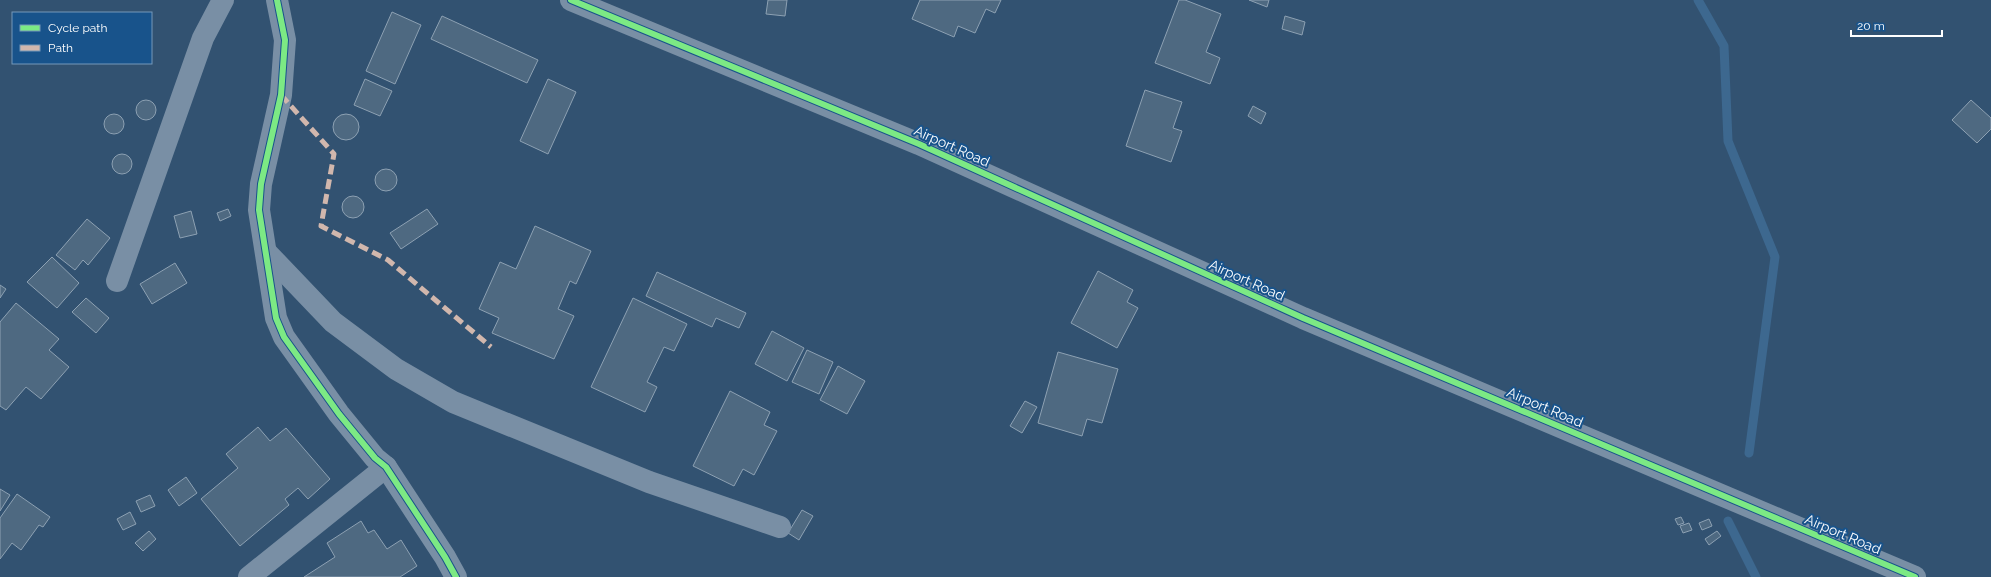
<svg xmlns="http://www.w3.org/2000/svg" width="1991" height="577" font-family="Raleway,sans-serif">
  <rect width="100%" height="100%" fill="#325271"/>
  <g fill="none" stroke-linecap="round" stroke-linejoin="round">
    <g stroke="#3d688f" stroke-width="9">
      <polyline points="1698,0 1724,46 1728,141 1775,257 1749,453"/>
      <polyline points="1728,521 1756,577"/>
    </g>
  </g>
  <g fill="#4e6981" stroke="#8da1b3">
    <polygon points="768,0 787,0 785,16 766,14"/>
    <polygon points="920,0 1001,0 995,13 986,9 975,33 958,26 954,37 912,19"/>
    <polygon points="1179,0 1185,0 1221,14 1206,52 1220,58 1210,84 1155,63"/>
    <polygon points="1249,0 1269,0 1267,7"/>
    <polygon points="392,12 421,25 395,84 366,71"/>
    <polygon points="442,16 538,60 527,83 431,39"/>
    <polygon points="1285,16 1305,22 1302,35 1282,29"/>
    <polygon points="365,79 392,91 380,116 354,105"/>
    <polygon points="548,79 576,92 548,154 520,141"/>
    <polygon points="1145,90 1182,102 1173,128 1182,131 1171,162 1126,146"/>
    <circle cx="146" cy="110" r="10"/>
    <polygon points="1971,100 1991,118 1991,129 1977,143 1952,120"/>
    <polygon points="1253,106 1266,113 1261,124 1248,116"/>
    <circle cx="346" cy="127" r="13"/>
    <circle cx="114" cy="124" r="10"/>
    <circle cx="122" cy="164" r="10"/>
    <circle cx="386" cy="180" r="11"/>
    <circle cx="353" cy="207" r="11"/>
    <polygon points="228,209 231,216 220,221 217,213"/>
    <polygon points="427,209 438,224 401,249 390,233"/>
    <polygon points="191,211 197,234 180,238 174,216"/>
    <polygon points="87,219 110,238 88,265 83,260 75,270 56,255"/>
    <polygon points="535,226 591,251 576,284 570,281 558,309 574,316 554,359 492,333 499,318 479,309 500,262 516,269"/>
    <polygon points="52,257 79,283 57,308 27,282"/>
    <polygon points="175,263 187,283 152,304 140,284"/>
    <polygon points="1098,271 1133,290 1127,302 1138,308 1117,348 1071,323"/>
    <polygon points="657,272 746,313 739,328 716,318 712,327 646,296"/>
    <polygon points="0,285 6,289 0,298"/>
    <polygon points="86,298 109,318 96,333 72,312"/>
    <polygon points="633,298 687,324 674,351 664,347 647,382 657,387 645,412 591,387"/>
    <polygon points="16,303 59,339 49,350 69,367 41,399 26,387 6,410 0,406 0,322"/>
    <polygon points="772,331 804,348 787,381 755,364"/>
    <polygon points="807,350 833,362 819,394 792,382"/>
    <polygon points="1058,352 1118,369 1102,423 1087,419 1082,436 1038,423"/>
    <polygon points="838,366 865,381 847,414 820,400"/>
    <polygon points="730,391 770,412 764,425 777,431 754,475 743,469 734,486 693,466"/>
    <polygon points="1025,401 1037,407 1022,433 1010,426"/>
    <polygon points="258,427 270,441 286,428 330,479 308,499 298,488 285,499 289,505 240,546 201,499 238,468 226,454"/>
    <polygon points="186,477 197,493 179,506 168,490"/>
    <polygon points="0,489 10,495 0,511"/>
    <polygon points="17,494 50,517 43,527 39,525 21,550 12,543 0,559 0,518"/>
    <polygon points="150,495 155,506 141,512 136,501"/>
    <polygon points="802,510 813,516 799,540 788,533"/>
    <polygon points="130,512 136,524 123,530 117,519"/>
    <polygon points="1681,517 1684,523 1678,525 1675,519"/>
    <polygon points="1709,519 1712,526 1702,530 1699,523"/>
    <polygon points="361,521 368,533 374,530 387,549 401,540 417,566 400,577 304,577 335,557 327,543"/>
    <polygon points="1689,523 1692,530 1683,533 1680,526"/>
    <polygon points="149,531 156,539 143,551 135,543"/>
    <polygon points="1717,531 1721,536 1709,545 1705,539"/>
  </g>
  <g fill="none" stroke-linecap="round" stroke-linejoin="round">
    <g stroke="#798fa5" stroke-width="22">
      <polyline points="277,0 285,40 281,95 261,184 259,210 276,318 284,337 339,414 375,458 386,467 445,557 456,577"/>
      <polyline points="571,0 919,144 1303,318 1915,577"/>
      <polyline points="267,253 333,322 396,369 453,402 649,482 780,527"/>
      <polyline points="117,281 203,38 223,0"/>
      <polyline points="249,577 386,467"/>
    </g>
    <polyline stroke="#d1b7ad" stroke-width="5" stroke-dasharray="10 5" stroke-linecap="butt" points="281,95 334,154 321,226 388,260 491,347"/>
    <defs>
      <g id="cycleway">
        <polyline points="277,0 285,40 281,95 261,184 259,210 276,318 284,337 339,414 375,458 386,467 445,557 456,577"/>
        <polyline points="571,0 919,144 1303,318 1915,577"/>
      </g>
    </defs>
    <use href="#cycleway" stroke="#18538b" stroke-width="8"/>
    <use href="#cycleway" stroke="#7ce984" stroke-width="6"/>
  </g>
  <g text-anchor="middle" stroke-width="4" stroke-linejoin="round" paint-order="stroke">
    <g font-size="14" fill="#fff" stroke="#18538b">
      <text transform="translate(952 146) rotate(24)" y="5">Airport Road</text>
      <text transform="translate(1247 280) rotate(24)" y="5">Airport Road</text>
      <text transform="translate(1545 407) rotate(23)" y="5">Airport Road</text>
      <text transform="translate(1843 534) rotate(23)" y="5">Airport Road</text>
    </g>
  </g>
  <rect x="12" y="12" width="140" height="52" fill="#18538b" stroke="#7498b9"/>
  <rect x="20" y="25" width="20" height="6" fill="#7ce984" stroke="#7498b9"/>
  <text x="48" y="32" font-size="12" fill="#ffffff">Cycle path</text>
  <rect x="20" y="45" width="20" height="6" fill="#d1b7ad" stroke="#7498b9"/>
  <text x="48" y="52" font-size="12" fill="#ffffff">Path</text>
  <path d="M1851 30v6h91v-6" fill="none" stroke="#ffffff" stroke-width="2"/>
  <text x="1857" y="30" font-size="12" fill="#ffffff" stroke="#18538b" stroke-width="3" paint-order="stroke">20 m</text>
</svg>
